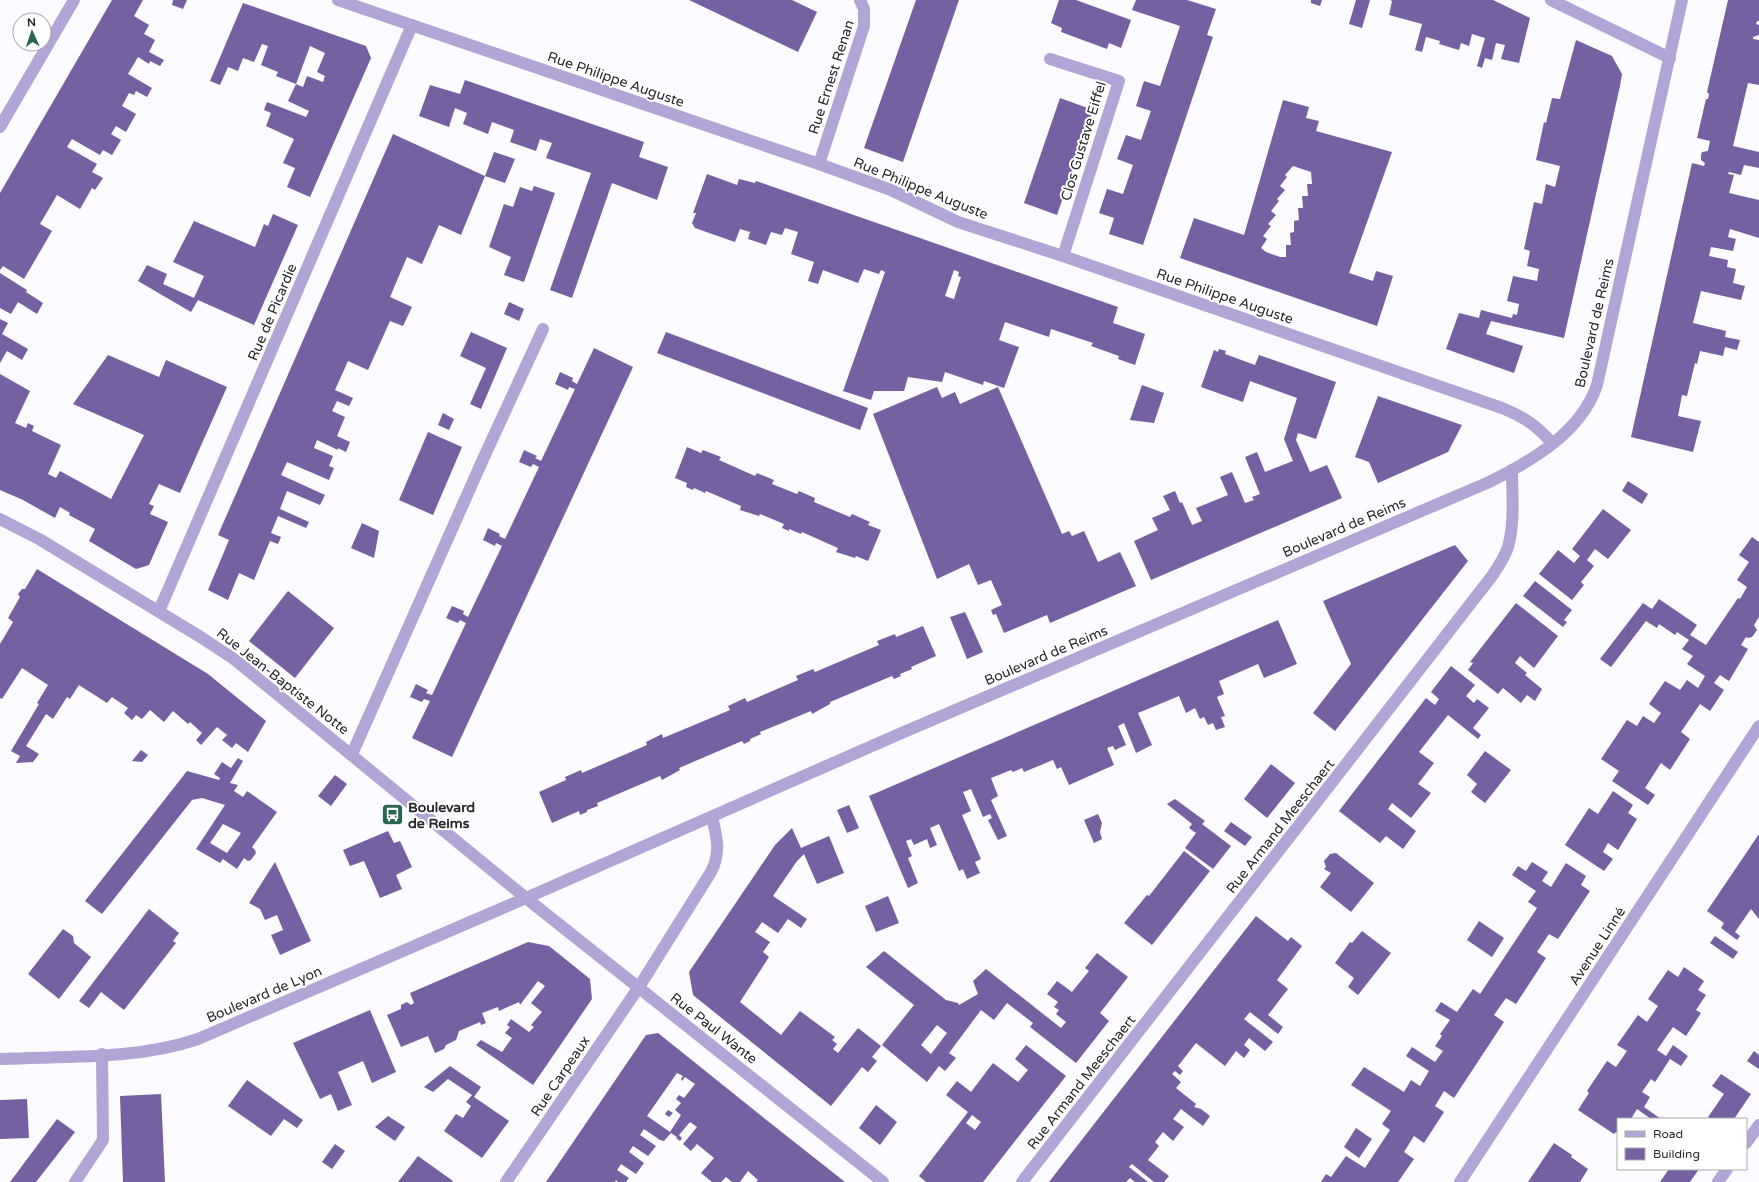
<svg xmlns="http://www.w3.org/2000/svg" width="1759" height="1182" font-family="'Varela Round',sans-serif">
  <rect width="100%" height="100%" fill="#fcfbff"/>
  <g fill="#7560a1" fill-rule="evenodd">
    <polygon points="112,0 143,0 134,16 149,25 144,34 155,40 149,52 164,60 160,66 150,61 149,64 138,57 128,74 152,88 147,97 136,91 134,95 129,93 122,106 136,114 126,132 116,126 111,134 121,140 112,155 103,150 100,155 72,139 67,147 97,164 92,172 103,178 95,190 92,188 80,209 57,195 40,224 52,231 24,279 3,266 0,270 0,193"/>
    <polygon points="173,0 187,0 183,9 172,5"/>
    <polygon points="689,0 792,0 817,12 798,52"/>
    <polygon points="916,0 959,0 903,162 864,148"/>
    <polygon points="1059,0 1076,0 1131,20 1121,48 1109,43 1107,49 1061,32 1062,28 1051,23"/>
    <polygon points="1136,0 1187,0 1216,9 1207,35 1213,37 1143,245 1109,234 1114,218 1099,213 1107,189 1123,194 1133,165 1117,159 1126,135 1141,140 1151,111 1136,106 1144,81 1160,86 1180,26 1132,10"/>
    <polygon points="1311,0 1322,0 1320,6 1311,3"/>
    <polygon points="1356,0 1370,0 1362,28 1349,24"/>
    <polygon points="1390,0 1493,0 1530,18 1519,63 1501,59 1505,45 1496,43 1492,60 1485,58 1482,68 1477,66 1485,38 1472,34 1469,46 1461,43 1459,50 1439,44 1440,41 1426,37 1422,52 1415,50 1422,24 1389,15 1392,1"/>
    <polygon points="1728,0 1759,0 1759,21 1757,21 1756,24 1759,25 1759,35 1753,37 1753,39 1759,40 1759,85 1748,83 1733,146 1759,152 1759,168 1744,165 1741,175 1729,172 1728,174 1734,175 1729,193 1759,200 1759,238 1730,229 1728,237 1736,239 1733,251 1711,247 1709,256 1728,260 1727,267 1736,269 1733,283 1745,286 1741,300 1701,291 1693,323 1726,331 1725,337 1740,340 1737,350 1725,347 1723,356 1700,351 1697,364 1695,363 1687,396 1682,395 1678,416 1701,421 1693,452 1631,437 1692,163 1704,166 1705,163 1701,160 1701,155 1702,152 1708,151 1710,141 1697,138 1706,99 1708,99 1709,94 1707,92"/>
    <polygon points="243,3 366,46 371,58 310,197 287,187 295,168 283,163 294,139 266,126 271,113 264,110 267,102 306,117 309,111 288,101 296,84 303,87 307,76 323,82 325,76 317,72 325,53 310,46 296,84 276,76 278,72 261,65 268,46 262,44 254,62 243,58 238,71 228,67 220,85 210,81"/>
    <polygon points="1576,40 1612,56 1622,74 1620,86 1564,338 1491,321 1486,334 1523,346 1514,373 1446,349 1459,313 1479,318 1481,310 1512,318 1513,314 1517,315 1519,304 1507,301 1513,276 1537,281 1539,269 1527,266 1530,251 1524,249 1534,202 1542,204 1546,184 1555,187 1560,166 1536,160 1544,122 1546,123 1552,98 1560,99"/>
    <polygon points="465,80 644,142 639,157 668,167 657,200 612,183 572,298 550,290 591,173 546,158 552,143 540,139 536,151 510,142 514,130 492,122 488,134 463,124 467,113 455,108 449,127 419,116 430,85 460,94"/>
    <polygon points="1060,98 1093,110 1057,215 1024,203"/>
    <path d="M1283,100l26,7 -3,11 13,3 -3,10 76,21 -43,121 24,8 3,-10 17,5 -16,50 -197,-68 14,-40 50,17zM1293,166l18,6 1,12h-5l1,12h-6l1,12h-5l1,12 -5,1v11l-4,1 1,12h-5v12h-6l-14,-5 -5,-4 6,-9 -4,-3 8,-10 -3,-2 8,-9 -5,-4 8,-10 -2,-2 8,-9 -5,-4 7,-9 -2,-2z"/>
    <polygon points="393,134 485,176 461,235 439,225 422,264 407,257 390,297 412,307 403,326 390,321 368,370 348,361 335,390 353,398 349,406 337,401 332,411 345,417 337,436 350,442 346,452 338,448 338,450 317,440 314,448 333,456 329,466 334,468 329,480 287,462 281,475 325,495 320,505 287,491 280,509 309,522 306,528 278,516 271,533 281,537 278,544 270,541 254,580 239,573 228,600 208,590 229,540 218,535"/>
    <polygon points="494,152 515,159 505,183 485,176"/>
    <path d="M707,174l30,11 2,-6 16,4 1,-2 362,126 -5,16 32,11 -10,31 -17,-6 1,-3 -28,-10 2,-3 -42,-14 -2,8 -44,-15 -6,18 20,7 -15,41 -20,-7 -1,4 -38,-13 -3,10 -34,-5 -4,14h-30l-3,9 -28,-9 42,-119 -4,-2 -2,4 -15,-5 -6,14 -35,-13 -5,14 -10,-3 6,-19 -23,-8 7,-22 -13,-4 -3,7 -11,-3 -5,13 -18,-6 2,-7 -10,-3 -5,13 -40,-14 -3,-5 4,-10h-3zM954,270l5,2 -1,4 3,1 -7,22 -9,-3z"/>
    <polygon points="534,186 555,193 524,282 504,275 511,257 489,247 504,204 513,207 520,187 532,191"/>
    <polygon points="273,214 298,225 254,325 198,300 191,312 138,281 147,265 167,274 163,284 194,298 204,276 173,262 194,221 255,247 264,224 268,226"/>
    <polygon points="0,273 27,290 26,292 43,303 37,314 18,302 11,314 0,308"/>
    <polygon points="509,302 524,309 519,321 504,314"/>
    <polygon points="0,319 8,323 2,334 28,349 22,360 7,351 0,363"/>
    <polygon points="471,332 507,348 481,409 470,404 486,368 460,356"/>
    <polygon points="666,332 868,408 860,430 657,353"/>
    <polygon points="594,348 633,367 452,757 412,738 430,701 424,699 422,702 410,697 416,684 428,690 426,693 432,695 466,623 460,620 458,623 446,618 452,606 464,611 463,614 468,617 502,546 496,543 495,546 483,540 488,528 500,534 499,536 505,539 539,467 533,464 531,467 519,462 524,450 537,456 535,458 541,461 575,389 569,387 568,390 555,384 560,372 573,378 572,381 577,384"/>
    <polygon points="1219,349 1226,351 1225,354 1255,365 1259,355 1336,382 1316,439 1298,433 1296,440 1310,472 1327,465 1342,498 1151,580 1134,541 1158,530 1152,518 1170,510 1163,496 1175,491 1180,503 1182,502 1192,525 1202,521 1196,508 1228,495 1220,477 1232,472 1245,503 1254,500 1252,497 1260,494 1245,457 1257,452 1265,472 1293,461 1284,439 1297,398 1250,381 1243,402 1201,387 1214,350 1218,352"/>
    <polygon points="108,355 159,377 166,360 227,387 180,493 159,484 149,504 154,506 150,514 168,522 149,565 136,569 89,541 95,529 69,515 70,513 60,507 55,518 23,500 0,490 0,374 30,391 15,423 26,428 28,423 34,426 32,431 61,445 48,474 56,478 60,471 111,499 144,435 73,404"/>
    <polygon points="1142,385 1164,393 1154,423 1130,420"/>
    <polygon points="937,387 942,398 955,392 960,404 998,387 1062,534 1069,531 1072,536 1084,531 1098,562 1120,552 1136,586 1050,623 1047,615 1004,633 996,614 993,615 991,610 1002,605 991,580 978,585 969,564 937,579 873,414"/>
    <polygon points="1378,396 1462,425 1448,452 1378,483 1369,462 1355,457"/>
    <polygon points="443,413 454,419 449,430 438,425"/>
    <polygon points="428,432 462,447 433,515 399,500"/>
    <polygon points="687,447 701,453 703,450 721,457 719,460 755,476 757,473 774,480 772,484 797,494 799,491 815,498 814,502 850,517 852,514 870,522 868,525 881,530 868,561 856,556 855,558 836,552 838,548 802,532 801,534 789,529 789,531 782,528 784,524 760,514 759,516 740,510 741,506 706,491 705,493 694,488 693,490 686,487 687,483 675,478"/>
    <polygon points="1628,481 1648,494 1642,504 1622,491"/>
    <polygon points="1603,509 1631,530 1608,559 1595,549 1587,560 1594,566 1581,582 1584,585 1572,600 1539,574 1558,550 1574,563 1580,556 1572,549"/>
    <polygon points="362,523 379,531 374,558 351,548"/>
    <polygon points="1752,537 1759,542 1759,617 1754,625 1757,630 1752,637 1748,638 1746,637 1741,645 1748,649 1729,681 1720,675 1714,683 1724,690 1710,711 1700,704 1681,732 1690,739 1670,770 1661,763 1645,788 1655,795 1648,805 1612,781 1619,771 1601,759 1627,720 1637,726 1643,716 1654,723 1661,713 1649,704 1665,681 1680,690 1687,680 1698,688 1705,676 1687,664 1693,656 1682,649 1689,640 1677,632 1675,635 1659,624 1657,628 1646,621 1611,667 1600,659 1643,603 1652,609 1659,599 1697,625 1690,635 1706,645 1738,598 1740,599 1747,587 1737,580 1749,562 1739,555"/>
    <polygon points="1455,545 1468,561 1335,731 1313,713 1351,664 1323,601"/>
    <polygon points="37,569 208,674 266,721 248,752 236,743 232,748 222,740 227,735 217,727 201,745 196,740 202,733 190,722 188,724 173,711 164,722 150,710 142,719 136,715 132,720 124,713 128,708 112,697 107,703 79,685 70,699 67,697 53,719 46,714 26,746 39,754 33,762 16,763 20,756 11,751 39,704 37,703 48,685 22,668 2,699 0,698 0,644 13,622 8,618 20,597 18,594 22,589 25,589"/>
    <polygon points="1535,581 1572,610 1564,620 1567,622 1563,627 1523,596"/>
    <polygon points="288,591 334,628 295,678 249,641"/>
    <polygon points="1516,603 1558,636 1534,668 1520,656 1515,663 1527,673 1525,675 1542,689 1535,701 1527,695 1521,703 1503,688 1498,694 1468,670 1473,663 1470,662"/>
    <polygon points="965,612 983,652 967,659 950,617"/>
    <polygon points="1278,620 1297,664 1264,678 1258,664 1219,681 1224,694 1217,697 1225,716 1221,717 1225,727 1216,730 1213,723 1208,725 1204,717 1200,719 1195,708 1186,713 1179,696 1138,713 1152,745 1136,753 1124,723 1118,726 1126,745 1115,750 1113,746 1107,748 1114,765 1069,785 1061,767 1057,769 1053,760 1024,772 1022,768 1013,772 1011,770 991,778 998,796 991,800 1007,836 998,840 988,820 992,818 990,814 983,817 971,789 963,792 971,811 962,815 981,859 975,862 980,873 967,879 963,869 959,871 939,824 930,828 937,845 930,848 927,839 914,845 911,839 906,841 912,856 908,858 918,883 908,888 869,796"/>
    <polygon points="923,626 936,656 911,667 912,669 900,674 901,676 894,679 892,676 830,702 830,704 812,714 811,711 760,732 761,734 750,739 750,741 744,744 742,741 679,768 680,770 662,780 660,776 597,803 598,806 587,810 587,812 580,815 579,811 552,823 539,792 566,780 565,777 581,770 582,773 647,745 646,742 662,734 663,738 730,710 728,706 745,698 747,702 798,680 796,676 813,669 815,672 879,645 877,641 895,634 896,637"/>
    <polygon points="1451,666 1475,685 1466,696 1474,703 1477,699 1489,708 1473,728 1481,735 1478,739 1448,715 1419,752 1434,763 1418,784 1431,793 1411,818 1392,803 1388,809 1416,831 1403,849 1386,836 1380,843 1339,811 1426,698 1435,705 1439,699 1431,692"/>
    <polygon points="141,750 148,755 142,762 132,761"/>
    <polygon points="1485,751 1511,770 1485,803 1471,792 1477,784 1467,775"/>
    <path d="M238,758l5,3 -13,22 8,2 -4,6 9,6 4,-6 30,21 -25,35 3,3 1,3 -5,7 -3,1 -4,-3 -7,11 -14,-10 -3,4 -24,-14 29,-44 -23,-7 -10,2 -90,114 -17,-13 102,-130 32,9 1,-2 -6,-4 8,-12 9,6zM223,824l18,9 -14,20 -17,-10z"/>
    <polygon points="1271,764 1295,783 1267,818 1244,799"/>
    <polygon points="335,775 347,784 331,806 318,796"/>
    <polygon points="1613,791 1633,805 1628,813 1637,819 1618,850 1608,843 1603,852 1613,859 1604,871 1565,845 1589,808 1598,814"/>
    <polygon points="1175,799 1205,821 1202,824 1231,846 1213,869 1185,848 1196,833 1189,828 1192,824 1167,804"/>
    <polygon points="849,805 859,828 847,833 837,810"/>
    <polygon points="1098,814 1102,823 1100,832 1102,839 1094,843 1084,820"/>
    <polygon points="1231,822 1252,837 1245,846 1224,831"/>
    <polygon points="792,828 801,848 829,836 844,873 817,884 804,854 797,861 773,896 807,919 801,928 788,919 778,933 762,922 755,932 770,942 763,952 769,957 740,1002 781,1035 800,1011 835,1037 832,1040 837,1044 833,1049 838,1053 858,1028 881,1046 872,1057 877,1061 868,1072 862,1067 831,1106 693,995 689,972 775,845"/>
    <polygon points="388,831 394,843 400,841 412,867 396,875 402,889 380,898 364,861 350,866 343,850"/>
    <polygon points="1759,834 1759,919 1751,909 1735,932 1740,936 1737,940 1721,928 1724,923 1707,911"/>
    <polygon points="1184,851 1210,871 1152,945 1124,923 1147,895 1149,896"/>
    <polygon points="1336,853 1374,883 1351,912 1320,887 1331,873 1324,869 1326,867 1324,861 1330,854"/>
    <polygon points="275,862 311,941 280,955 271,935 283,930 277,915 265,920 260,909 249,903"/>
    <polygon points="1532,862 1548,872 1542,881 1551,887 1566,863 1586,876 1581,885 1590,891 1558,939 1549,934 1537,952 1546,958 1516,1004 1506,998 1494,1015 1504,1022 1454,1098 1444,1091 1435,1106 1444,1112 1424,1143 1414,1136 1404,1152 1414,1159 1398,1182 1321,1182 1326,1174 1331,1177 1346,1156 1365,1168 1390,1130 1382,1124 1391,1111 1351,1085 1364,1067 1404,1092 1411,1080 1420,1086 1429,1071 1406,1056 1412,1047 1435,1062 1443,1051 1435,1046 1442,1036 1440,1034 1450,1020 1435,1011 1441,1002 1457,1012 1473,989 1480,994 1537,908 1528,902 1536,891 1512,875 1518,866 1526,871"/>
    <polygon points="888,896 899,923 876,932 865,906"/>
    <polygon points="149,909 179,933 173,941 176,943 124,1010 101,992 89,1008 79,1001"/>
    <polygon points="1256,916 1288,941 1291,937 1302,946 1277,980 1288,989 1268,1015 1283,1027 1278,1034 1250,1012 1244,1019 1273,1042 1265,1051 1249,1038 1244,1045 1250,1050 1244,1058 1236,1051 1225,1066 1196,1043 1178,1066 1183,1071 1180,1075 1175,1071 1172,1074 1181,1082 1176,1088 1196,1104 1194,1107 1201,1109 1210,1116 1203,1126 1181,1109 1173,1119 1184,1127 1173,1141 1163,1132 1155,1142 1159,1146 1148,1160 1169,1176 1164,1182 1154,1182 1132,1164 1129,1167 1148,1182 1135,1182 1130,1178 1126,1182 1049,1182"/>
    <polygon points="1479,921 1504,938 1492,957 1467,940"/>
    <polygon points="63,929 73,936 74,943 91,957 59,999 28,974"/>
    <polygon points="1362,931 1391,953 1358,995 1348,987 1354,978 1335,963 1350,942 1352,943"/>
    <polygon points="1715,936 1738,952 1733,959 1710,943"/>
    <polygon points="528,942 549,946 590,979 592,999 533,1085 476,1045 481,1040 502,1052 512,1038 505,1033 510,1027 507,1025 511,1019 529,1032 534,1027 531,1025 542,1012 531,1003 545,986 538,981 520,1005 519,1002 499,1011 498,1007 482,1013 486,1023 481,1025 480,1022 459,1031 456,1040 446,1045 444,1049 435,1053 428,1036 401,1047 387,1015 401,1009 401,1005 407,1002 411,1005 414,1003 410,993"/>
    <path d="M884,951l62,49 12,3 1,2 19,-11 -5,-13 13,-12 75,59 5,-6 -10,-8 3,-4 -5,-3 4,-5 -11,-8 10,-13 15,11 17,-21 -4,-3 12,-15 31,24 -28,36 9,8 -33,42 -46,-36 3,-4 -26,-20 -13,17 -13,-10 -32,43 7,5 -11,13 -6,-5 -12,16 -45,-37 32,-40 -48,-38zM937,1025l10,8 -16,21 -10,-9z"/>
    <polygon points="1684,967 1704,981 1698,990 1706,995 1696,1010 1701,1013 1686,1036 1673,1027 1657,1050 1666,1056 1673,1045 1688,1056 1681,1066 1670,1059 1655,1082 1651,1079 1642,1092 1650,1097 1644,1107 1661,1119 1651,1119 1637,1109 1631,1119 1618,1119 1618,1133 1616,1132 1614,1134 1578,1110 1589,1093 1587,1091 1607,1061 1616,1067 1627,1051 1617,1045 1638,1015 1647,1022 1658,1006 1648,999 1668,970 1678,977"/>
    <polygon points="370,1010 396,1072 372,1083 363,1061 338,1072 352,1105 338,1111 331,1094 320,1099 293,1043"/>
    <path d="M658,1033l111,89 76,60h-89l2,-2 -10,-9 -8,11h-8l-6,-5 -5,5h-9l-11,-9 13,-15 -17,-14 -6,7 -8,-7 14,-17 -7,-5 -11,13 3,3 -2,3 -4,-3 1,-1 -6,-4 -7,8 -4,-1 -16,-11 -4,6 16,11 -8,10 -15,-10 -4,6 15,11 -8,11 -15,-10 -4,6 12,8 -3,4h-8l-2,-2 -1,2h-69l100,-147zM677,1073l6,3 -2,3 1,2 3,-4 10,7 -11,14 -5,-3 -3,4 5,4 -6,7 6,5 -11,17 -23,-16z"/>
    <path d="M1026,1045l40,31 -83,106h-57l-7,-6 49,-64 -22,-17 11,-14 14,11 22,-29 25,19 10,-12 -13,-11zM972,1115l9,7 -6,8 -9,-7z"/>
    <polygon points="1754,1051 1759,1055 1759,1069 1747,1061"/>
    <polygon points="450,1066 481,1087 474,1097 509,1121 482,1158 444,1131 456,1114 463,1118 471,1106 466,1102 472,1095 448,1079 433,1092 424,1087"/>
    <polygon points="1721,1074 1751,1094 1734,1119 1711,1119 1708,1117 1724,1094 1712,1086"/>
    <polygon points="247,1080 303,1120 297,1128 284,1119 271,1136 228,1106"/>
    <polygon points="161,1094 165,1182 123,1182 120,1096"/>
    <polygon points="27,1099 29,1138 0,1139 0,1100"/>
    <polygon points="876,1105 897,1122 880,1145 859,1128"/>
    <polygon points="668,1110 673,1113 669,1117 665,1114"/>
    <polygon points="388,1116 405,1127 395,1141 375,1127"/>
    <polygon points="57,1119 75,1132 36,1182 10,1182"/>
    <polygon points="1356,1128 1372,1139 1359,1158 1344,1147"/>
    <polygon points="1554,1143 1572,1155 1571,1157 1588,1169 1580,1182 1528,1182"/>
    <polygon points="335,1144 345,1151 332,1169 322,1162"/>
    <polygon points="418,1156 453,1181 452,1182 398,1182"/>
    <polygon points="1669,1169 1699,1169 1690,1182 1660,1182"/>
  </g>
  <g fill="none" stroke-linecap="round" stroke-linejoin="round">
    <g stroke="#b2a4d5" stroke-width="12">
      <path d="M338,0l481,164 72,26 67,32 105,34 439,152c22,9 34,17 50,35"/>
      <polyline points="1551,0 1670,58"/>
      <polyline points="1050,59 1119,81 1063,256"/>
      <polyline points="0,127 74,0"/>
      <polyline points="819,164 864,26 864,9 860,0"/>
      <polyline points="0,519 39,539 199,636 234,659 526,898 883,1182"/>
      <polyline points="159,611 412,25"/>
      <polyline points="352,754 484,457 543,329"/>
      <path d="M0,1059c64,-3 137,1 198,-20l328,-141 371,-163 590,-252c43,-21 94,-50 110,-98l85,-385"/>
      <polyline points="1746,1143 1759,1125"/>
      <polyline points="75,1182 103,1140 102,1054"/>
      <path d="M506,1182l133,-195 72,-115c10,-19 6,-35 1,-55"/>
      <path d="M1022,1182l470,-606c6,-9 13,-19 16,-29 7,-25 4,-52 4,-77"/>
      <polyline points="1460,1182 1759,726"/>
      <polyline points="1718,1182 1727,1169"/>
    </g>
  </g>
  <defs>
    <symbol id="bus-square" viewBox="-11 -11 22 22"><rect x="-9" y="-9" width="18" height="18" rx="4" fill="#296551" stroke="#fff"/><path d="M-5-6H5V4H4V6H2V4H-2V6H-4V4H-5ZM-3.5-4V0h7V-4ZM-3.5 1.2v1.5H-2V1.2ZM2 1.2v1.5H3.5V1.2Z" fill="#fff"/></symbol>
  </defs>
  <g fill-rule="evenodd">
    <use href="#bus-square" x="380" y="802" width="25" height="25"/>
  </g>
  <g text-anchor="middle" stroke-width="4" stroke-linejoin="round" paint-order="stroke">
    <g font-size="14" fill="#29272e" stroke="#fff">
      <text transform="translate(831 77) rotate(-72)" y="5">Rue Ernest Renan</text>
      <text transform="translate(616 79) rotate(19)" y="5">Rue Philippe Auguste</text>
      <text transform="translate(1083 141) rotate(-73)" y="5">Clos Gustave Eiffel</text>
      <text transform="translate(921 188) rotate(22)" y="5">Rue Philippe Auguste</text>
      <text transform="translate(1225 296) rotate(19)" y="5">Rue Philippe Auguste</text>
      <text transform="translate(272 312) rotate(-67)" y="5">Rue de Picardie</text>
      <text transform="translate(1594 323) rotate(-77)" y="5">Boulevard de Reims</text>
      <text transform="translate(1344 527) rotate(-23)" y="5">Boulevard de Reims</text>
      <text transform="translate(1046 655) rotate(-23)" y="5">Boulevard de Reims</text>
      <text transform="translate(283 681) rotate(38)" y="5">Rue Jean-Baptiste Notte</text>
      <text transform="translate(1280 826) rotate(-52)" y="5">Rue Armand Meeschaert</text>
      <text transform="translate(1597 946) rotate(-57)" y="5">Avenue Linné</text>
      <text transform="translate(264 994) rotate(-23)" y="5">Boulevard de Lyon</text>
      <text transform="translate(714 1028) rotate(38)" y="5">Rue Paul Wante</text>
      <text transform="translate(560 1076) rotate(-56)" y="5">Rue Carpeaux</text>
      <text transform="translate(1081 1082) rotate(-52)" y="5">Rue Armand Meeschaert</text>
    </g>
    <g font-size="14" font-weight="bold" fill="#29272e" stroke="#fff" text-anchor="start">
      <text x="408" y="812">Boulevard<tspan x="408" dy="16">de Reims</tspan></text>
    </g>
  </g>
  <rect x="1617" y="1118" width="130" height="52" fill="#ffffff" stroke="#a9a9ab"/>
  <rect x="1625" y="1131" width="20" height="6" fill="#b2a4d5" stroke="#a9a9ab"/>
  <text x="1653" y="1138" font-size="12" fill="#29272e">Road</text>
  <rect x="1625" y="1148" width="20" height="12" fill="#7560a1" stroke="#a9a9ab"/>
  <text x="1653" y="1158" font-size="12" fill="#29272e">Building</text>
  <g transform="translate(32 32) rotate(357)"><circle r="19" fill="#ffffff" stroke="#a9a9ab"/>
  <path d="M0-3L7 15L0 10L-7 15Z" fill="#296551"/>
  <text y="-6" font-size="11" font-weight="bold" text-anchor="middle" fill="#29272e">N</text>
  </g>
</svg>
